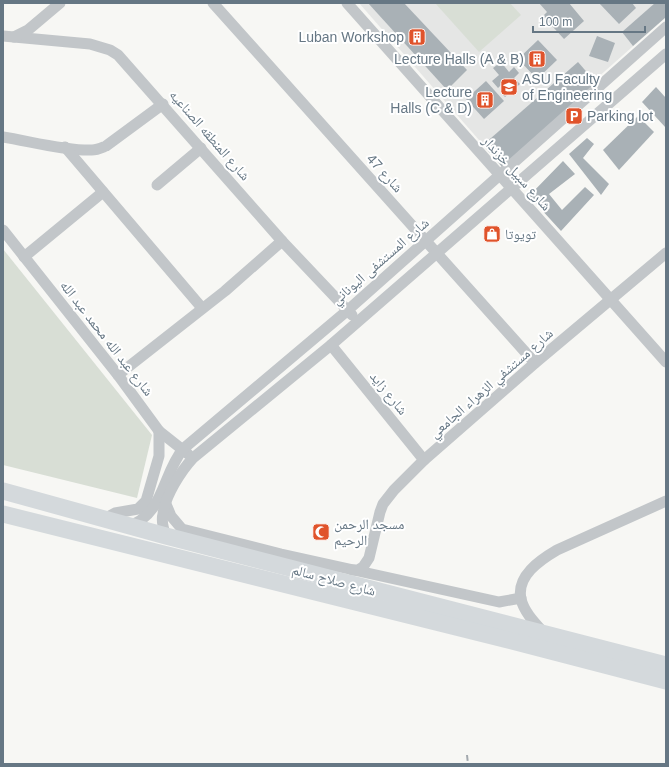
<svg xmlns="http://www.w3.org/2000/svg" width="669" height="767" font-family="Helvetica,'Noto Naskh Arabic',sans-serif">
  <rect width="100%" height="100%" fill="#f7f7f4"/>
  <polygon fill="#e5e6e5" points="359,3 666,3 666,17 500,164"/>
  <g fill="#d8ded5">
    <polygon points="435,3 510,3 521,15 479,52"/>
    <polygon points="3,249 152,435 137,498 3,465"/>
  </g>
  <g fill="#a9b1b6">
    <polygon points="368,3 404,3 467,70 447,90"/>
    <polygon points="539,3 569,3 584,21 564,39 543,16 547,12"/>
    <polygon points="599,3 632,3 636,8 619,24"/>
    <polygon points="655,3 666,3 666,17 633,46 622,32"/>
    <polygon points="597,36 615,43 608,62 589,56"/>
    <polygon points="538,40 557,60 537,79 518,59"/>
    <polygon points="501,62 509,72 514,67 519,73 514,78 520,84 505,97 501,93 505,89 501,85 498,88 492,81 499,75 493,68"/>
    <polygon points="578,62 598,85 503,168 483,145"/>
    <polygon points="486,81 504,101 484,119 466,99"/>
    <polygon points="656,87 666,98 666,128 642,102"/>
    <polygon points="638,116 654,132 619,170 603,150"/>
    <polygon points="587,138 594,144 583,158 609,184 601,195 569,154"/>
    <polygon points="563,161 575,174 549,194 562,210 585,187 594,195 561,231 529,196"/>
  </g>
  <g fill="none" stroke-linecap="round" stroke-linejoin="round">
    <g stroke="#c2c6c9" stroke-width="11">
      <polyline points="213,3 535,363"/>
      <polyline points="347,3 666,362"/>
      <polyline points="3,36 90,44 110,50 118,55 282,241 352,315"/>
      <polyline points="14,37 28,30 60,3"/>
      <path d="M3,137c26,4 63,14 89,13 5,0 9,-2 14,-4l57,-42"/>
      <polyline points="65,147 202,308"/>
      <polyline points="157,185 201,148"/>
      <polyline points="3,230 118,375 159,431 188,454"/>
      <polyline points="24,257 103,192"/>
      <polyline points="331,345 424,460"/>
      <polyline points="118,375 225,291 282,241"/>
      <polyline points="166,504 171,516 182,529 281,554 499,602 521,598"/>
      <polyline points="104,519 115,513 138,509 146,501 159,456 159,431"/>
      <path d="M129,526c35,-12 33,-51 54,-77l165,-139 318,-283"/>
      <path d="M166,536c-3,-8 -5,-15 -3,-22 2,-18 18,-43 30,-56l138,-113 335,-291"/>
      <polyline points="352,570 358,570 363,567 369,558 380,512 383,504 394,490 424,460 535,363 666,253"/>
      <path d="M544,633c-9,-10 -20,-21 -23,-34 -5,-23 19,-39 36,-49l109,-49"/>
    </g>
    <g stroke="#d4d9dc" stroke-width="17">
      <polyline points="3,491 166,536 666,665"/>
      <polyline points="3,514 504,639 666,681"/>
    </g>
    <polyline stroke="#a3a9ae" stroke-width="2" stroke-dasharray="6 3" stroke-linecap="butt" points="467,755 468,764"/>
  </g>
  <defs>
    <symbol id="building-square" viewBox="-11 -11 22 22"><rect x="-9" y="-9" width="18" height="18" rx="4" fill="#e0532b" stroke="#fff"/><path d="M-4-6H4V6H1V3H-1V6H-4ZM-2.5-4.3h1.7v1.8h-1.7ZM.8-4.3h1.7v1.8H.8ZM-2.5-1h1.7V.8h-1.7ZM.8-1h1.7V.8H.8Z" fill="#fff"/></symbol>
    <symbol id="university-square" viewBox="-11 -11 22 22"><rect x="-9" y="-9" width="18" height="18" rx="4" fill="#e0532b" stroke="#fff"/><path d="M0-5L7-2L0 1L-7-2ZM-4 1L0 2.5L4 1V4Q0 6-4 4Z" fill="#fff"/></symbol>
    <symbol id="parking-square" viewBox="-11 -11 22 22"><rect x="-9" y="-9" width="18" height="18" rx="4" fill="#e0532b" stroke="#fff"/><path d="M-3.5-5.5H1a3.5 3.5 0 0 1 0 7H-1V5.5H-3.5ZM-1-3.4V-.6H.8a1.4 1.4 0 0 0 0-2.8Z" fill="#fff"/></symbol>
    <symbol id="shop-square" viewBox="-11 -11 22 22"><rect x="-9" y="-9" width="18" height="18" rx="4" fill="#e0532b" stroke="#fff"/><path d="M-5-2.5h2.3a2.7 3.5 0 0 1 5.4 0H5L5.5 6h-11ZM-1.5-2.5h3a1.5 2.3 0 0 0-3 0Z" fill="#fff"/></symbol>
    <symbol id="mosque-square" viewBox="-11 -11 22 22"><rect x="-9" y="-9" width="18" height="18" rx="4" fill="#e0532b" stroke="#fff"/><path d="M3.5-4.9A6 6 0 1 0 3.5 4.9A5 5 0 1 1 3.5-4.9Z" fill="#fff"/></symbol>
  </defs>
  <g fill-rule="evenodd">
    <use href="#building-square" x="407" y="27" width="20" height="20"/>
    <use href="#building-square" x="527" y="49" width="20" height="20"/>
    <use href="#university-square" x="499" y="77" width="20" height="20"/>
    <use href="#building-square" x="475" y="90" width="20" height="20"/>
    <use href="#parking-square" x="564" y="106" width="20" height="20"/>
    <use href="#shop-square" x="482" y="224" width="20" height="20"/>
    <use href="#mosque-square" x="311" y="522" width="20" height="20"/>
  </g>
  <g text-anchor="middle" stroke-width="4" stroke-linejoin="round" paint-order="stroke">
    <g font-size="14" fill="#667784" stroke="#fff" text-anchor="start">
      <text x="404" y="42" text-anchor="end">Luban Workshop</text>
      <text x="524" y="64" text-anchor="end">Lecture Halls (A &amp; B)</text>
      <text x="522" y="84">ASU Faculty<tspan x="522" dy="16">of Engineering</tspan></text>
      <text x="472" y="97" text-anchor="end">Lecture<tspan x="472" dy="16">Halls (C &amp; D)</tspan></text>
      <text x="587" y="121">Parking lot</text>
      <text x="505" y="239">تويوتا</text>
      <text x="334" y="529">مسجد الرحمن<tspan x="334" dy="16">الرحيم</tspan></text>
    </g>
    <g font-size="14" fill="#667784" stroke="#fff">
      <text transform="translate(210 135) rotate(49)" y="5">شارع المنطقه الصناعيه</text>
      <text transform="translate(385 173) rotate(48)" y="5">شارع 47</text>
      <text transform="translate(517 173) rotate(48)" y="5">شارع سبيل خزندار</text>
      <text transform="translate(380 261) rotate(-41)" y="5">شارع المستشفى اليوناني</text>
      <text transform="translate(107 338) rotate(52)" y="5">شارع عبد الله محمد عبد الله</text>
      <text transform="translate(491 383) rotate(-41)" y="5">شارع مستشفي الزهراء الجامعي</text>
      <text transform="translate(389 393) rotate(51)" y="5">شارع زايد</text>
      <text transform="translate(334 580) rotate(15)" y="5">شارع صلاح سالم</text>
    </g>
  </g>
  <rect width="669" height="767" fill="none" stroke="#667784" stroke-width="8"/>
  <path d="M533 26v6h112v-6" fill="none" stroke="#667784" stroke-width="2"/>
  <text x="539" y="26" font-size="12" fill="#667784" stroke="#ffffff" stroke-width="3" paint-order="stroke">100 m</text>
</svg>
